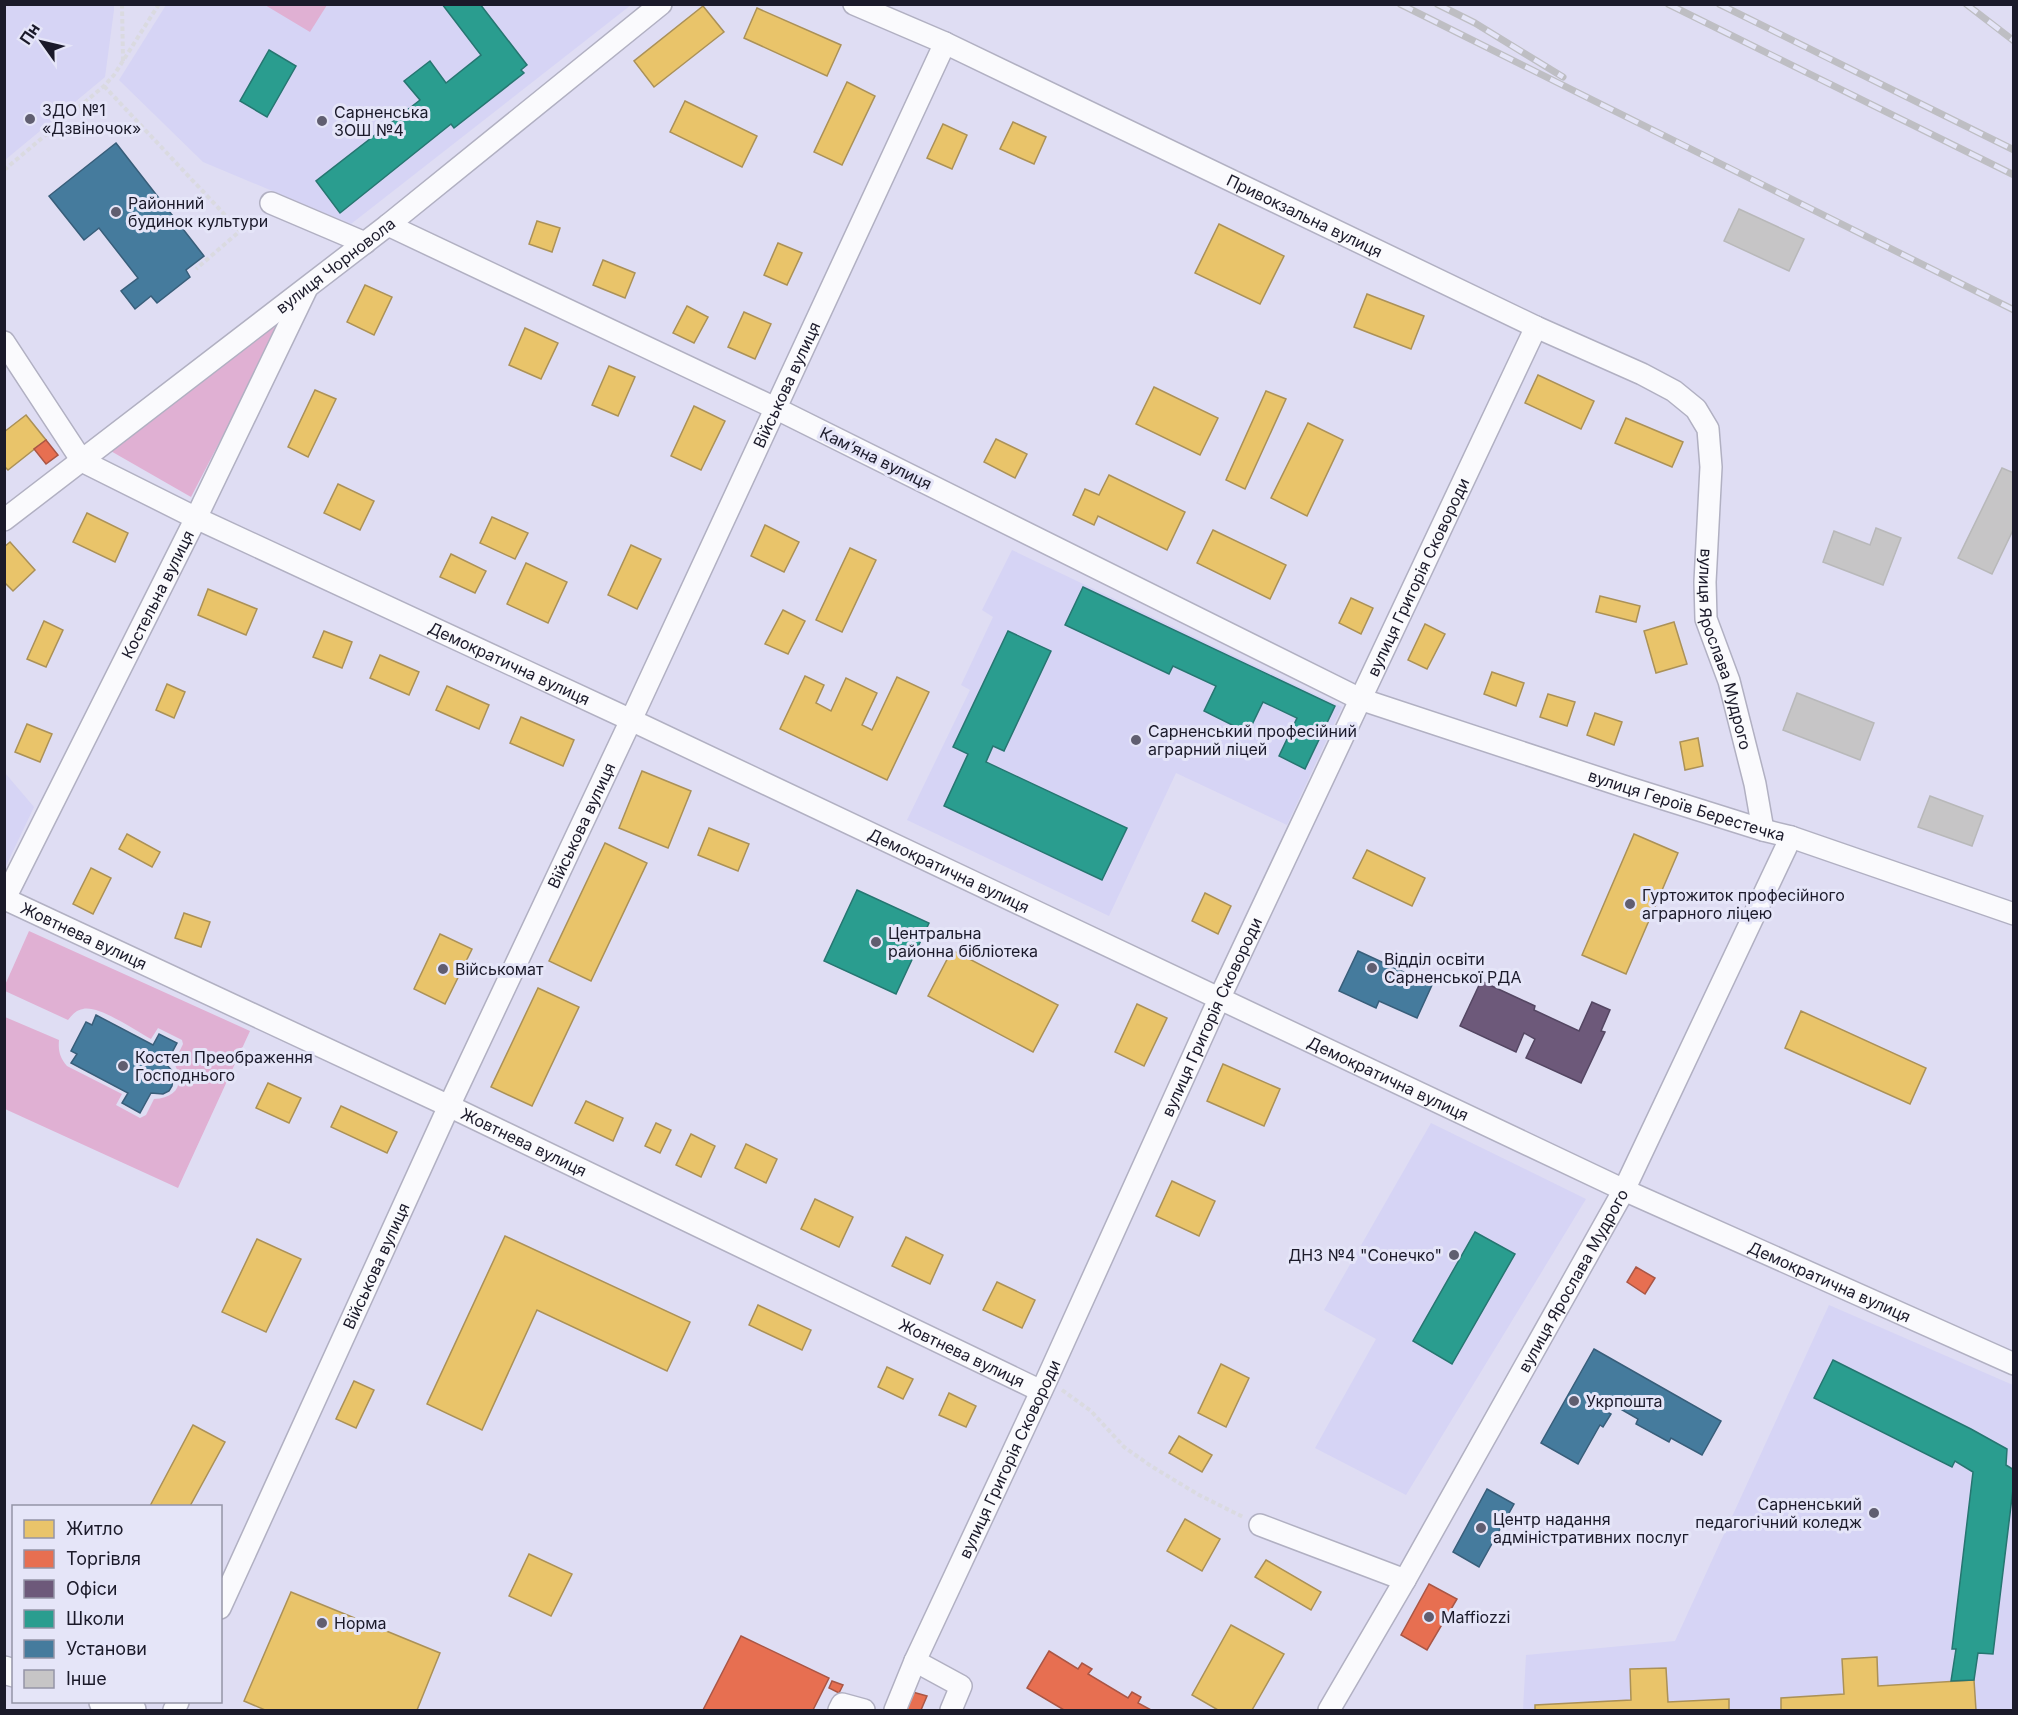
<svg xmlns="http://www.w3.org/2000/svg" width="2018" height="1715" font-family="Inter,sans-serif">
  <rect width="100%" height="100%" fill="#dfddf3"/>
  <g fill="#d6d4f5">
    <polygon points="5,4 114,5 114,10 105,77 5,160"/>
    <polygon points="166,5 631,5 351,224 203,162 119,80"/>
    <polygon points="1012,550 1342,707 1287,825 1176,773 1109,916 907,820 970,690 961,685 993,617 982,610"/>
    <polygon points="5,773 34,807 5,868"/>
    <polygon points="1431,1123 1586,1199 1406,1495 1315,1448 1376,1339 1324,1310"/>
    <polygon points="1829,1305 2013,1385 2013,1710 1523,1710 1526,1655 1675,1641"/>
  </g>
  <g fill="#e0b0d3">
    <polygon points="265,5 327,5 310,32"/>
    <polygon points="286,314 191,497 109,450"/>
    <path d="M29,931l221,100 -72,157 -173,-79v-92l54,23c-1,11 1,18 8,26l55,28 -6,11 24,13 6,-3 8,-16c23,-1 31,-15 20,-36l9,-19 -1,-4 -24,-12 -7,11c-15,-8 -52,-34 -68,-30 -7,1 -11,6 -15,11l-63,-29v-6z"/>
  </g>
  <g fill="#e9c46a" stroke="#ab9157" stroke-width="1.5">
    <polygon points="703,6 724,32 654,87 634,61"/>
    <polygon points="757,8 841,45 827,76 744,38"/>
    <polygon points="847,82 875,96 842,165 814,152"/>
    <polygon points="685,101 757,136 742,167 670,132"/>
    <polygon points="1013,122 1046,137 1034,164 1000,149"/>
    <polygon points="943,124 967,135 952,169 927,158"/>
    <polygon points="537,221 560,228 552,252 529,244"/>
    <polygon points="1219,224 1284,256 1260,304 1195,273"/>
    <polygon points="778,243 802,253 787,285 764,275"/>
    <polygon points="603,260 635,273 625,298 593,285"/>
    <polygon points="365,285 392,297 374,335 347,322"/>
    <polygon points="1367,294 1424,316 1411,349 1354,327"/>
    <polygon points="687,306 708,317 694,343 673,333"/>
    <polygon points="744,312 771,324 755,359 728,347"/>
    <polygon points="525,328 558,343 541,379 509,365"/>
    <polygon points="609,366 635,377 618,416 592,405"/>
    <polygon points="1538,375 1594,401 1581,429 1525,403"/>
    <polygon points="1154,387 1218,418 1200,455 1136,424"/>
    <polygon points="315,390 336,399 308,457 288,447"/>
    <polygon points="1266,391 1286,399 1245,489 1226,480"/>
    <polygon points="694,406 725,421 701,470 671,456"/>
    <polygon points="26,415 46,440 8,470 4,466 4,432"/>
    <polygon points="1626,418 1683,442 1672,467 1615,443"/>
    <polygon points="1308,423 1343,440 1307,516 1271,498"/>
    <polygon points="996,439 1027,454 1015,478 984,462"/>
    <polygon points="1109,475 1185,512 1167,550 1098,516 1094,525 1073,515 1085,489 1099,495"/>
    <polygon points="338,484 374,501 360,530 324,513"/>
    <polygon points="87,513 128,533 115,562 73,542"/>
    <polygon points="492,517 528,533 515,559 480,543"/>
    <polygon points="765,525 799,542 784,572 751,556"/>
    <polygon points="1213,530 1286,565 1270,599 1197,563"/>
    <polygon points="10,542 35,570 13,591 4,582 4,547"/>
    <polygon points="631,545 661,559 637,609 608,595"/>
    <polygon points="850,548 876,560 842,632 816,620"/>
    <polygon points="451,554 486,571 475,593 440,577"/>
    <polygon points="526,563 567,582 548,623 507,604"/>
    <polygon points="208,589 257,609 246,635 198,615"/>
    <polygon points="1600,596 1640,606 1636,622 1596,612"/>
    <polygon points="1351,598 1373,608 1361,634 1339,623"/>
    <polygon points="783,610 805,621 788,654 765,644"/>
    <polygon points="44,621 63,630 46,667 27,659"/>
    <polygon points="1674,622 1687,664 1656,673 1644,631"/>
    <polygon points="1425,624 1445,634 1427,669 1408,660"/>
    <polygon points="324,631 352,642 342,668 313,657"/>
    <polygon points="380,655 419,672 409,695 370,678"/>
    <polygon points="1492,672 1524,683 1516,706 1484,694"/>
    <polygon points="805,676 824,685 816,703 831,711 846,678 877,693 862,725 872,730 897,677 929,692 887,780 780,729"/>
    <polygon points="167,684 185,692 174,718 156,710"/>
    <polygon points="447,686 489,705 479,729 436,710"/>
    <polygon points="1548,694 1575,702 1567,726 1540,717"/>
    <polygon points="1595,713 1622,722 1614,745 1587,735"/>
    <polygon points="521,717 574,740 563,766 510,743"/>
    <polygon points="27,724 52,734 40,762 15,752"/>
    <polygon points="1698,738 1703,766 1685,770 1680,742"/>
    <polygon points="642,771 691,791 668,848 619,828"/>
    <polygon points="709,828 749,844 738,871 698,855"/>
    <polygon points="127,834 160,852 152,867 119,849"/>
    <polygon points="1634,834 1678,853 1626,974 1582,955"/>
    <polygon points="605,843 647,863 591,981 549,961"/>
    <polygon points="1367,850 1425,878 1412,906 1353,878"/>
    <polygon points="91,868 111,878 93,914 73,904"/>
    <polygon points="1205,893 1231,906 1218,934 1192,921"/>
    <polygon points="184,913 210,922 201,947 175,938"/>
    <polygon points="440,934 472,949 445,1004 414,989"/>
    <polygon points="952,950 1058,1005 1033,1052 928,996"/>
    <polygon points="538,988 579,1007 532,1106 491,1087"/>
    <polygon points="1137,1004 1167,1018 1144,1066 1115,1052"/>
    <polygon points="1801,1011 1926,1068 1910,1104 1785,1048"/>
    <polygon points="1223,1064 1280,1089 1264,1126 1207,1101"/>
    <polygon points="268,1083 301,1098 289,1123 256,1108"/>
    <polygon points="586,1101 623,1118 613,1141 575,1123"/>
    <polygon points="341,1106 397,1132 387,1153 331,1127"/>
    <polygon points="656,1123 671,1130 660,1153 645,1146"/>
    <polygon points="691,1134 715,1146 701,1177 676,1165"/>
    <polygon points="746,1144 777,1159 766,1183 735,1168"/>
    <polygon points="1172,1181 1215,1201 1199,1236 1156,1216"/>
    <polygon points="815,1199 853,1217 839,1247 801,1229"/>
    <polygon points="505,1236 690,1322 667,1371 537,1310 482,1430 427,1404"/>
    <polygon points="906,1237 943,1255 930,1284 892,1266"/>
    <polygon points="257,1239 301,1259 266,1332 222,1312"/>
    <polygon points="997,1282 1035,1300 1022,1328 983,1310"/>
    <polygon points="758,1305 811,1330 802,1350 749,1325"/>
    <polygon points="1221,1364 1249,1378 1226,1427 1198,1413"/>
    <polygon points="887,1367 913,1379 903,1399 878,1387"/>
    <polygon points="354,1381 374,1390 356,1428 336,1419"/>
    <polygon points="949,1393 976,1406 966,1427 939,1415"/>
    <polygon points="193,1425 225,1442 190,1506 150,1506"/>
    <polygon points="1179,1436 1212,1455 1202,1472 1169,1453"/>
    <polygon points="1185,1519 1220,1539 1202,1571 1167,1551"/>
    <polygon points="529,1554 572,1574 551,1616 509,1596"/>
    <polygon points="1266,1560 1321,1592 1311,1610 1255,1577"/>
    <polygon points="291,1592 440,1653 417,1710 265,1710 244,1701"/>
    <polygon points="1231,1625 1284,1654 1252,1710 1218,1710 1192,1695"/>
    <polygon points="1877,1657 1878,1686 1974,1680 1976,1710 1781,1710 1781,1698 1844,1694 1842,1659"/>
    <polygon points="1666,1668 1668,1702 1729,1699 1729,1710 1535,1710 1535,1705 1631,1700 1630,1669"/>
  </g>
  <g fill="#e76f51" stroke="#aa5645" stroke-width="1.5">
    <polygon points="46,440 58,455 46,464 34,449"/>
    <polygon points="1636,1267 1655,1278 1645,1294 1627,1282"/>
    <polygon points="1429,1584 1457,1599 1427,1650 1401,1635"/>
    <polygon points="741,1636 829,1678 813,1710 703,1710"/>
    <polygon points="1049,1651 1078,1669 1082,1663 1092,1669 1088,1674 1128,1698 1132,1692 1141,1697 1138,1703 1151,1710 1064,1710 1027,1688"/>
    <polygon points="832,1681 843,1685 839,1693 829,1688"/>
    <polygon points="909,1691 927,1696 921,1710 902,1710"/>
  </g>
  <polygon fill="#6d597a" stroke="#544662" stroke-width="1.5" points="1481,981 1535,1006 1534,1010 1579,1031 1592,1002 1610,1010 1601,1031 1605,1032 1581,1083 1526,1058 1535,1039 1524,1033 1516,1052 1460,1026"/>
  <g fill="#2a9d8f" stroke="#267671" stroke-width="1.5">
    <polygon points="442,4 480,4 527,65 521,70 524,73 454,128 451,124 340,213 316,181 420,100 404,81 430,61 446,83 481,55"/>
    <polygon points="269,50 296,66 267,117 240,101"/>
    <polygon points="1083,587 1335,706 1305,769 1279,756 1297,718 1263,702 1248,733 1204,711 1216,686 1173,666 1169,674 1065,625"/>
    <polygon points="1008,631 1051,651 1004,751 993,746 986,762 1127,828 1102,880 944,806 968,754 953,747"/>
    <polygon points="857,890 929,923 896,994 824,961"/>
    <polygon points="1475,1232 1515,1254 1452,1364 1413,1341"/>
    <polygon points="1833,1360 1971,1429 2007,1449 2006,1465 2014,1470 2014,1481 1993,1654 1978,1653 1974,1680 1951,1681 1956,1649 1952,1649 1973,1472 1955,1461 1952,1467 1814,1398"/>
  </g>
  <g fill="#457b9d" stroke="#385e7a" stroke-width="1.5">
    <polygon points="116,143 204,256 186,270 190,277 157,303 151,296 135,309 121,291 138,278 99,228 84,240 49,196"/>
    <polygon points="1358,951 1432,985 1417,1018 1379,1001 1376,1008 1339,991"/>
    <polygon points="96,1015 153,1045 159,1034 177,1043 166,1064 174,1073 172,1086 169,1091 163,1094 151,1093 140,1113 122,1103 128,1093 71,1063 77,1054 71,1051 86,1022 92,1025"/>
    <polygon points="1594,1349 1721,1421 1702,1455 1671,1438 1669,1442 1636,1424 1638,1419 1612,1404 1607,1412 1611,1414 1603,1427 1600,1425 1578,1464 1541,1443"/>
    <polygon points="1487,1489 1514,1504 1479,1567 1453,1552"/>
  </g>
  <g fill="#c6c5c6" stroke="#b8b8b9" stroke-width="1.5">
    <polygon points="1739,209 1804,239 1789,271 1724,241"/>
    <polygon points="2002,468 2014,473 2014,528 1992,574 1958,558"/>
    <polygon points="1876,528 1901,538 1883,585 1823,562 1834,531 1870,545"/>
    <polygon points="1797,693 1874,723 1860,760 1783,730"/>
    <polygon points="1930,796 1983,816 1972,846 1918,827"/>
  </g>
  <g fill="none" stroke-linecap="round" stroke-linejoin="round">
    <defs>
      <g id="minor">
        <path id="s1" d="M854,4l91,39 591,284 106,47 32,17 22,18 12,20 3,38 -6,115 1,37 23,62 26,103 8,46"/>
        <polyline points="271,203 365,243"/>
        <path id="s2" d="M388,225l387,183 585,291 263,87 140,44 28,7 223,77"/>
        <path id="s3" d="M4,342l78,119 114,57 435,202 993,470 390,174"/>
        <path id="s4" d="M4,520l384,-295 273,-221"/>
        <path id="s5" d="M5,899l444,207 592,285"/>
        <path id="s6" d="M4,900l192,-382 110,-228"/>
        <polyline points="1260,1525 1405,1580"/>
        <path id="s7" d="M220,1608l229,-502 182,-386 314,-677"/>
        <polyline points="915,1661 961,1686 951,1710"/>
        <polyline points="174,1710 178,1702"/>
        <polyline points="839,1710 842,1704 864,1710"/>
        <path id="s8" d="M895,1710l20,-49 132,-282 173,-382 316,-670"/>
        <path id="s9" d="M1329,1710l76,-130 219,-390 167,-353"/>
      </g>
      <g id="major">
        <polyline points="4,1670 14,1673"/>
        <polyline points="103,1702 132,1710"/>
      </g>
    </defs>
    <use href="#minor" stroke="#b1b0c2" stroke-width="24"/>
    <use href="#major" stroke="#b1b0c2" stroke-width="30"/>
    <g stroke="#dadae0" stroke-width="4" stroke-dasharray="4.5 3" stroke-linecap="butt">
      <polyline points="122,4 123,61"/>
      <polyline points="104,86 240,231 196,269"/>
      <polyline points="4,170 104,86 114,75 159,4"/>
      <polyline points="1062,1390 1091,1411 1124,1447 1151,1466 1199,1495 1243,1517"/>
    </g>
    <use href="#minor" stroke="#fafafd" stroke-width="21"/>
    <use href="#major" stroke="#fafafd" stroke-width="27"/>
    <defs>
      <g id="rail">
        <polyline points="1400,4 2014,310"/>
        <polyline points="1437,4 1475,23 1563,77"/>
        <polyline points="1668,4 2014,175"/>
        <polyline points="1719,4 2014,150"/>
        <polyline points="1966,4 2014,41"/>
      </g>
    </defs>
    <use href="#rail" stroke="#bebec3" stroke-width="7"/>
    <use href="#rail" stroke="#e5e5f8" stroke-width="4.5" stroke-dasharray="14" stroke-linecap="butt"/>
  </g>
  <g fill="#605e70" stroke="#e5e5f8" stroke-width="2">
    <circle cx="30" cy="119" r="6"/>
    <circle cx="322" cy="121" r="6"/>
    <circle cx="116" cy="212" r="6"/>
    <circle cx="1136" cy="740" r="6"/>
    <circle cx="1630" cy="904" r="6"/>
    <circle cx="876" cy="942" r="6"/>
    <circle cx="1372" cy="968" r="6"/>
    <circle cx="443" cy="969" r="6"/>
    <circle cx="123" cy="1066" r="6"/>
    <circle cx="1454" cy="1255" r="6"/>
    <circle cx="1574" cy="1401" r="6"/>
    <circle cx="1874" cy="1513" r="6"/>
    <circle cx="1481" cy="1528" r="6"/>
    <circle cx="1429" cy="1617" r="6"/>
    <circle cx="322" cy="1623" r="6"/>
  </g>
  <g text-anchor="middle" stroke-width="6" stroke-linejoin="round" paint-order="stroke">
    <g font-size="16" fill="#1b1a2a" stroke="#e5e5f8" text-anchor="start">
      <text x="42" y="116">ЗДО №1<tspan x="42" dy="18">«Дзвіночок»</tspan></text>
      <text x="334" y="118">Сарненська<tspan x="334" dy="18">ЗОШ №4</tspan></text>
      <text x="128" y="209">Районний<tspan x="128" dy="18">будинок культури</tspan></text>
      <text x="1148" y="737">Сарненський професійний<tspan x="1148" dy="18">аграрний ліцей</tspan></text>
      <text x="1642" y="901">Гуртожиток професійного<tspan x="1642" dy="18">аграрного ліцею</tspan></text>
      <text x="888" y="939">Центральна<tspan x="888" dy="18">районна бібліотека</tspan></text>
      <text x="1384" y="965">Відділ освіти<tspan x="1384" dy="18">Сарненської РДА</tspan></text>
      <text x="455" y="975">Військомат</text>
      <text x="135" y="1063">Костел Преображення<tspan x="135" dy="18">Господнього</tspan></text>
      <text x="1442" y="1261" text-anchor="end">ДНЗ №4 "Сонечко"</text>
      <text x="1586" y="1407">Укрпошта</text>
      <text x="1862" y="1510" text-anchor="end">Сарненський<tspan x="1862" dy="18">педагогічний коледж</tspan></text>
      <text x="1493" y="1525">Центр надання<tspan x="1493" dy="18">адміністративних послуг</tspan></text>
      <text x="1441" y="1623">Maffiozzi</text>
      <text x="334" y="1629">Норма</text>
    </g>
    <g font-size="16" fill="#1b1a2a" stroke="#e5e5f8">
      <text dy="6" stroke="none"><textPath href="#s1" startOffset="498">Привокзальна вулиця</textPath></text>
      <text dy="6" stroke="none"><textPath href="#s4" startOffset="418">вулиця Чорновола</textPath></text>
      <text dy="6" stroke="none"><textPath href="#s7" startOffset="1348">Військова вулиця</textPath></text>
      <text transform="translate(876 458) rotate(26)" y="6">Камʼяна вулиця</text>
      <text dy="6" stroke="none"><textPath href="#s8" startOffset="1248">вулиця Григорія Сковороди</textPath></text>
      <text dy="6" stroke="none"><textPath href="#s6" startOffset="342">Костельна вулиця</textPath></text>
      <text dy="6" stroke="none"><textPath href="#s1" startOffset="1182">вулиця Ярослава Мудрого</textPath></text>
      <text dy="6" stroke="none"><textPath href="#s3" startOffset="615">Демократична вулиця</textPath></text>
      <text dy="6" stroke="none"><textPath href="#s2" startOffset="1425">вулиця Героїв Берестечка</textPath></text>
      <text dy="6" stroke="none"><textPath href="#s7" startOffset="862">Військова вулиця</textPath></text>
      <text dy="6" stroke="none"><textPath href="#s3" startOffset="1101">Демократична вулиця</textPath></text>
      <text dy="6" stroke="none"><textPath href="#s5" startOffset="87">Жовтнева вулиця</textPath></text>
      <text dy="6" stroke="none"><textPath href="#s8" startOffset="762">вулиця Григорія Сковороди</textPath></text>
      <text dy="6" stroke="none"><textPath href="#s3" startOffset="1587">Демократична вулиця</textPath></text>
      <text dy="6" stroke="none"><textPath href="#s5" startOffset="573">Жовтнева вулиця</textPath></text>
      <text dy="6" stroke="none"><textPath href="#s7" startOffset="376">Військова вулиця</textPath></text>
      <text dy="6" stroke="none"><textPath href="#s9" startOffset="494">вулиця Ярослава Мудрого</textPath></text>
      <text dy="6" stroke="none"><textPath href="#s3" startOffset="2073">Демократична вулиця</textPath></text>
      <text dy="6" stroke="none"><textPath href="#s5" startOffset="1059">Жовтнева вулиця</textPath></text>
      <text dy="6" stroke="none"><textPath href="#s8" startOffset="276">вулиця Григорія Сковороди</textPath></text>
    </g>
  </g>
  <rect width="2018" height="1715" fill="none" stroke="#1b1a2a" stroke-width="12"/>
  <rect x="12" y="1505" width="210" height="198" fill="#e5e5f8" stroke="#9494a6" stroke-width="1.5"/>
  <rect x="24" y="1520" width="30" height="18" fill="#e9c46a" stroke="#9494a6" stroke-width="1.5"/>
  <text x="66" y="1535" font-size="18" fill="#1b1a2a">Житло</text>
  <rect x="24" y="1550" width="30" height="18" fill="#e76f51" stroke="#9494a6" stroke-width="1.5"/>
  <text x="66" y="1565" font-size="18" fill="#1b1a2a">Торгівля</text>
  <rect x="24" y="1580" width="30" height="18" fill="#6d597a" stroke="#9494a6" stroke-width="1.5"/>
  <text x="66" y="1595" font-size="18" fill="#1b1a2a">Офіси</text>
  <rect x="24" y="1610" width="30" height="18" fill="#2a9d8f" stroke="#9494a6" stroke-width="1.5"/>
  <text x="66" y="1625" font-size="18" fill="#1b1a2a">Школи</text>
  <rect x="24" y="1640" width="30" height="18" fill="#457b9d" stroke="#9494a6" stroke-width="1.5"/>
  <text x="66" y="1655" font-size="18" fill="#1b1a2a">Установи</text>
  <rect x="24" y="1670" width="30" height="18" fill="#c6c5c6" stroke="#9494a6" stroke-width="1.5"/>
  <text x="66" y="1685" font-size="18" fill="#1b1a2a">Інше</text>
  <g transform="translate(42 42) rotate(304)" stroke="#e5e5f8" stroke-width="4.5" paint-order="stroke">
  <path d="M0-4.5L10 22L0 15L-10 22Z" fill="#1b1a2a"/>
  <text y="-9" font-size="16" font-weight="bold" text-anchor="middle" fill="#1b1a2a">Пн</text>
  </g>
</svg>
